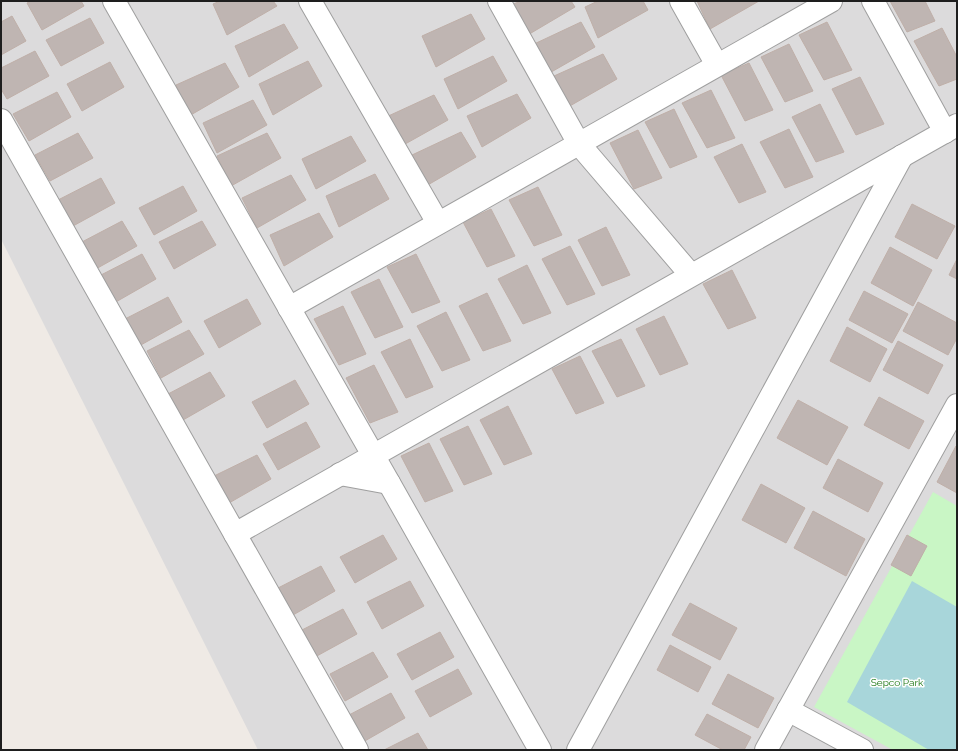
<svg xmlns="http://www.w3.org/2000/svg" width="958" height="751" font-family="Raleway,sans-serif">
  <rect width="100%" height="100%" fill="#efeae5"/>
  <polygon fill="#dcdbdc" points="1,1 957,1 957,750 258,750 1,239"/>
  <polygon fill="#c9f6c5" points="933,492 957,506 957,750 893,750 814,707"/>
  <polygon fill="#a8d6da" points="912,581 957,607 957,750 929,750 847,702"/>
  <g fill="#bfb5b2" stroke="#bfafa8">
    <polygon points="31,1 81,1 84,6 42,30 27,3"/>
    <polygon points="220,1 273,1 277,6 227,35 213,4"/>
    <polygon points="521,1 571,1 575,7 526,36 511,5"/>
    <polygon points="598,1 643,1 648,10 598,38 585,7"/>
    <polygon points="697,1 759,1 710,29"/>
    <polygon points="890,1 925,1 935,21 907,32"/>
    <polygon points="471,14 485,39 436,67 422,36"/>
    <polygon points="12,16 26,41 1,55 1,22"/>
    <polygon points="90,18 104,43 61,66 46,40"/>
    <polygon points="581,22 595,47 546,75 532,45"/>
    <polygon points="827,22 852,70 824,80 799,35"/>
    <polygon points="284,24 298,48 249,77 235,46"/>
    <polygon points="942,28 957,57 957,79 939,86 914,41"/>
    <polygon points="789,44 813,91 785,102 761,57"/>
    <polygon points="35,51 49,76 7,99 1,89 1,68"/>
    <polygon points="603,54 617,79 568,107 554,76"/>
    <polygon points="493,56 507,81 458,109 444,79"/>
    <polygon points="308,61 322,86 273,115 259,84"/>
    <polygon points="110,62 124,87 82,111 67,84"/>
    <polygon points="225,63 239,87 189,116 176,85"/>
    <polygon points="749,63 773,110 745,121 721,75"/>
    <polygon points="860,77 884,124 856,135 832,89"/>
    <polygon points="711,90 735,138 707,148 682,103"/>
    <polygon points="57,92 71,117 29,141 13,114"/>
    <polygon points="517,94 531,118 482,147 467,116"/>
    <polygon points="434,95 448,120 398,148 384,118"/>
    <polygon points="253,100 267,125 217,153 203,123"/>
    <polygon points="820,104 844,152 816,162 792,117"/>
    <polygon points="674,109 697,157 670,168 645,122"/>
    <polygon points="789,129 813,177 785,188 760,142"/>
    <polygon points="638,130 662,178 634,189 610,143"/>
    <polygon points="461,132 476,157 426,186 412,155"/>
    <polygon points="78,133 93,158 50,181 35,155"/>
    <polygon points="267,133 281,158 231,186 217,156"/>
    <polygon points="351,136 366,161 316,189 302,159"/>
    <polygon points="742,144 766,192 739,203 714,157"/>
    <polygon points="375,174 389,199 339,227 326,196"/>
    <polygon points="291,175 306,200 257,228 242,198"/>
    <polygon points="101,178 115,203 73,226 58,200"/>
    <polygon points="183,186 197,211 154,235 139,208"/>
    <polygon points="538,187 562,235 534,246 509,200"/>
    <polygon points="912,204 955,226 937,259 895,237"/>
    <polygon points="491,209 515,256 487,267 463,222"/>
    <polygon points="319,213 333,237 284,266 270,235"/>
    <polygon points="122,221 137,246 94,270 80,243"/>
    <polygon points="202,221 216,245 174,269 159,242"/>
    <polygon points="606,227 630,275 602,286 578,240"/>
    <polygon points="570,246 595,294 567,305 542,259"/>
    <polygon points="890,247 932,270 913,306 871,283"/>
    <polygon points="142,254 156,279 114,303 99,276"/>
    <polygon points="416,254 440,302 412,313 387,267"/>
    <polygon points="957,259 957,279 949,275"/>
    <polygon points="527,265 551,313 523,324 498,279"/>
    <polygon points="732,270 756,318 728,329 703,284"/>
    <polygon points="379,279 403,327 375,338 351,292"/>
    <polygon points="864,291 908,314 892,343 849,320"/>
    <polygon points="487,293 511,341 483,351 459,306"/>
    <polygon points="168,297 182,322 139,346 125,319"/>
    <polygon points="247,299 261,324 219,348 204,321"/>
    <polygon points="918,302 957,323 957,338 948,355 903,331"/>
    <polygon points="343,306 366,354 339,365 314,319"/>
    <polygon points="446,312 470,360 442,371 417,326"/>
    <polygon points="664,316 688,364 660,375 636,329"/>
    <polygon points="847,327 887,349 870,382 830,361"/>
    <polygon points="189,330 204,354 161,378 147,351"/>
    <polygon points="410,339 433,387 406,398 381,352"/>
    <polygon points="621,339 645,386 617,397 592,351"/>
    <polygon points="898,341 943,365 928,394 883,370"/>
    <polygon points="580,356 604,403 576,414 552,369"/>
    <polygon points="374,365 398,412 370,423 346,378"/>
    <polygon points="210,372 225,396 183,420 168,394"/>
    <polygon points="295,380 309,404 267,428 252,402"/>
    <polygon points="879,397 924,421 909,449 864,425"/>
    <polygon points="798,400 848,427 827,465 777,438"/>
    <polygon points="508,406 532,454 504,465 480,420"/>
    <polygon points="306,422 320,447 278,470 263,444"/>
    <polygon points="468,426 492,474 464,485 440,439"/>
    <polygon points="429,443 453,491 425,502 401,456"/>
    <polygon points="956,446 957,446 957,493 937,482"/>
    <polygon points="257,455 271,479 229,503 214,476"/>
    <polygon points="838,459 883,483 868,512 823,488"/>
    <polygon points="761,484 805,508 786,543 742,520"/>
    <polygon points="813,511 865,539 846,576 794,548"/>
    <polygon points="383,535 397,559 355,583 340,557"/>
    <polygon points="907,535 927,546 911,576 891,565"/>
    <polygon points="321,566 335,591 293,615 278,588"/>
    <polygon points="410,581 424,606 382,629 367,602"/>
    <polygon points="690,603 737,628 720,660 672,635"/>
    <polygon points="343,609 357,634 315,657 300,631"/>
    <polygon points="440,632 454,657 412,680 397,654"/>
    <polygon points="670,645 711,667 698,692 657,670"/>
    <polygon points="373,652 388,677 345,701 330,674"/>
    <polygon points="458,669 472,694 430,717 415,691"/>
    <polygon points="728,674 774,698 758,728 712,704"/>
    <polygon points="391,693 405,718 363,742 349,715"/>
    <polygon points="707,714 751,737 744,750 723,750 695,735"/>
    <polygon points="418,733 428,750 384,750"/>
  </g>
  <g fill="none" stroke-linecap="round" stroke-linejoin="round">
    <defs>
      <g id="street">
        <polyline points="114,1 389,483 540,750"/>
        <polyline points="310,1 438,223"/>
        <polyline points="499,1 579,144 691,275"/>
        <polyline points="681,1 717,65"/>
        <polyline points="873,1 945,132"/>
        <polyline points="1,120 357,750"/>
        <polyline points="289,308 831,1"/>
        <polyline points="340,474 389,483"/>
        <polyline points="235,534 957,125"/>
        <polyline points="788,710 862,750"/>
        <polyline points="578,750 902,156"/>
        <polyline points="766,750 957,405"/>
      </g>
    </defs>
    <use href="#street" stroke="#9f9f9f" stroke-width="24"/>
    <use href="#street" stroke="#fff" stroke-width="22"/>
  </g>
  <g text-anchor="middle" stroke-width="3" stroke-linejoin="round" paint-order="stroke">
    <g font-size="10" fill="#1a7612" stroke="#fff">
      <text x="897" y="686">Sepco Park</text>
    </g>
  </g>
  <rect width="958" height="751" fill="none" stroke="#1e1e1e" stroke-width="4"/>
</svg>
